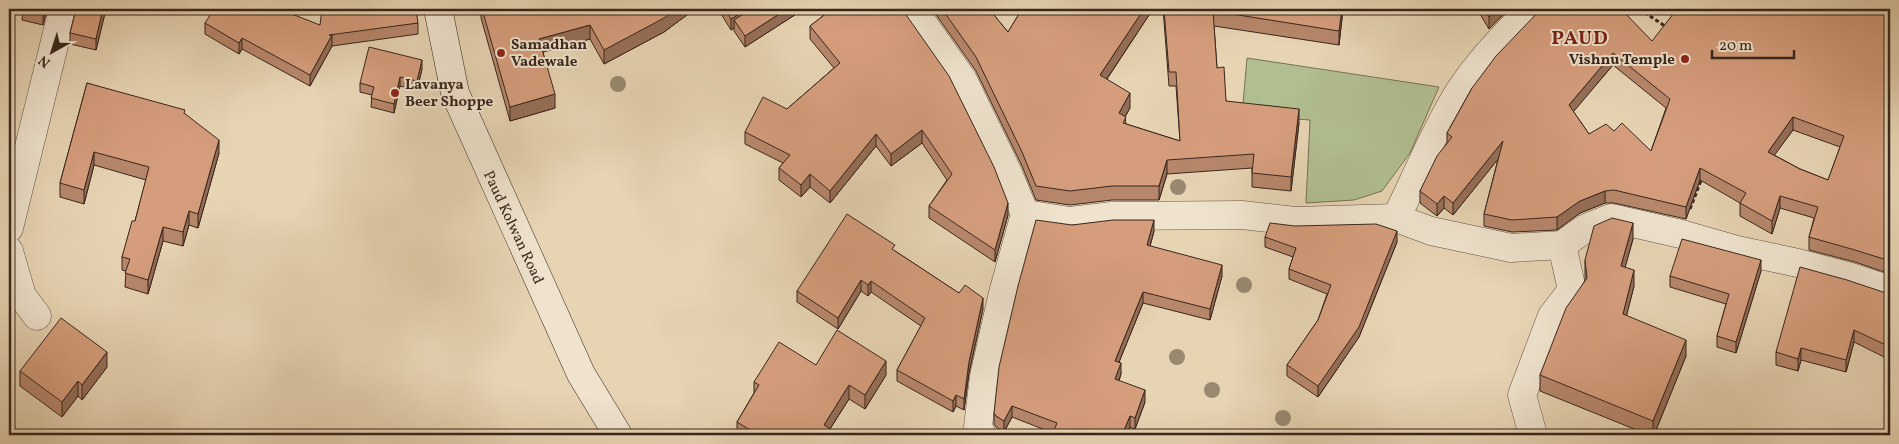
<svg xmlns="http://www.w3.org/2000/svg" width="1899" height="444" font-family="Vollkorn,serif">
  <rect width="100%" height="100%" fill="#e7d4b3"/>
  <filter id="stains"><feTurbulence type="fractalNoise" baseFrequency=".004" numOctaves="4"/><feColorMatrix values="0 0 0 0 .2 0 0 0 0 .09 0 0 0 0 .02 0 0 0 .5 -.17"/></filter>
  <radialGradient id="worn" r=".72"><stop offset=".6" stop-color="#630" stop-opacity="0"/><stop offset="1" stop-color="#630" stop-opacity=".3"/></radialGradient>
  <polygon fill="#b1be90" stroke="#757256" points="1247,58 1439,87 1410,153 1382,191 1354,200 1306,203 1310,120 1242,115"/>
  <g fill="none" stroke-linecap="round" stroke-linejoin="round">
    <defs>
      <g id="minor">
        <polyline points="913,9 963,80 1008,173 1025,214 1003,293 984,376 978,427 982,435"/>
        <polyline points="1025,214 1070,221 1112,216 1242,215 1295,221 1396,218 1431,231 1511,248 1562,245 1586,228 1611,218 1681,234 1737,250 1798,263 1851,277 1890,290"/>
        <path d="M1396,218c21,-42 38,-86 63,-126 20,-31 46,-58 72,-83"/>
        <polyline points="9,228 63,9"/>
        <polyline points="9,251 22,296 37,316"/>
        <polyline points="1533,435 1522,395 1552,316 1572,290 1562,245"/>
      </g>
      <polyline id="secondary" points="438,9 455,93 581,374 618,435"/>
    </defs>
    <use href="#minor" stroke="#645242" stroke-width="29"/>
    <use href="#secondary" stroke="#39261d" stroke-width="29"/>
    <g stroke="#39261d" stroke-width="3" stroke-dasharray="4 2.5" stroke-linecap="butt">
      <polyline points="1639,9 1665,26"/>
      <polyline points="1690,209 1702,178"/>
    </g>
    <use href="#minor" stroke="#efe3ce" stroke-width="28"/>
    <use href="#secondary" stroke="#efe3ce" stroke-width="28"/>
  </g>
  <g fill="#988970">
    <circle cx="618" cy="84" r="8"/>
    <circle cx="1178" cy="187" r="8"/>
    <circle cx="1244" cy="285" r="8"/>
    <circle cx="1177" cy="357" r="8"/>
    <circle cx="1212" cy="390" r="8"/>
    <circle cx="1283" cy="418" r="8"/>
  </g>
  <g fill="#b7876b" stroke="#39261d" fill-rule="evenodd">
    <polygon points="23,9 47,9 43,25 22,20"/>
    <polygon points="76,9 106,9 96,50 70,44 70,33"/>
    <polygon points="481,9 597,9 600,14 610,9 695,9 664,32 604,64 590,39 543,52 555,108 510,121 481,18"/>
    <polygon points="718,9 804,9 745,47 734,31 734,28 731,30"/>
    <polygon points="832,9 1008,215 995,262 929,218 929,206 947,180 922,143 891,166 876,146 830,203 810,187 801,197 779,180 779,168 783,163 745,144 745,132 787,109 834,68 810,39 810,26"/>
    <polygon points="932,9 989,9 1008,32 1022,9 1153,9 1107,79 1130,108 1125,117 1126,124 1180,141 1176,86 1169,86 1163,9 1343,9 1339,45 1214,26 1217,68 1226,101 1299,123 1291,191 1252,187 1252,168 1167,174 1159,200 1112,200 1070,205 1036,200 1022,166 976,71"/>
    <polygon points="1477,9 1509,9 1489,29"/>
    <path d="M1890,14v260l-35,-12 -46,-12v-13l5,-19 -34,-10 -8,26 -32,-18v-13l-40,-23 -14,39 -72,-16h-9l-25,10 -23,17 -45,2 -28,-6v-12l14,-55 -45,56 -9,-7 -7,8 -17,-13v-12l27,-49v-9l25,-45 180,-47zM1613,65l53,43 -15,43 -37,-20 -25,3 -16,-23zM1793,130l47,17 -12,33 -28,-11 -26,-14z"/>
    <polygon points="205,23 320,25 418,23 418,34 332,46 310,86 242,49 239,54 205,34"/>
    <polygon points="422,69 417,90 400,86 394,113 371,107 372,95 360,92 360,83"/>
    <polygon points="87,83 185,114 219,153 198,228 189,225 183,246 163,241 148,294 125,287 126,271 122,270 122,257 135,221 146,180 94,165 84,204 60,197 60,183"/>
    <polygon points="1072,225 1154,231 1150,246 1222,276 1210,320 1143,303 1119,362 1121,374 1119,381 1145,402 1135,429 1130,427 1127,435 1052,435 1053,433 1012,417 1004,432 996,427 994,424 994,413"/>
    <polygon points="1265,237 1397,242 1359,337 1318,397 1287,376 1287,365 1318,320 1327,294 1289,279 1289,269 1293,257 1265,247"/>
    <polygon points="1633,239 1625,267 1634,286 1626,316 1686,356 1654,435 1649,435 1540,391 1540,375 1585,280 1585,260"/>
    <polygon points="895,251 983,309 969,373 964,410 956,406 953,412 897,381 897,370 921,326 871,292 868,296 861,291 838,329 797,302 797,291"/>
    <polygon points="1761,271 1736,353 1717,347 1717,336 1726,304 1670,287 1670,276"/>
    <polygon points="1886,293 1890,293 1890,360 1854,342 1846,372 1801,360 1798,371 1776,365 1776,352"/>
    <polygon points="816,365 886,375 865,409 849,399 830,429 840,435 737,435 737,422 754,393 754,382"/>
    <polygon points="107,367 82,400 78,396 62,417 20,386 20,371"/>
  </g>
  <g fill="#956e57" stroke="#39261d">
    <polygon points="44,9 47,9 43,25 43,14"/>
    <polygon points="103,9 106,9 96,50 96,39"/>
    <polygon points="676,9 695,9 664,32 604,64 604,50"/>
    <polygon points="747,9 747,20 734,20 734,28 731,30 731,19"/>
    <polygon points="787,9 804,9 745,47 745,36"/>
    <polygon points="1144,9 1153,9 1100,89 1100,75"/>
    <polygon points="1342,9 1343,9 1339,45 1339,31"/>
    <polygon points="1497,9 1509,9 1489,29 1489,17"/>
    <polygon points="590,25 590,39 539,53 539,39"/>
    <polygon points="332,35 332,46 310,86 310,75"/>
    <polygon points="242,38 242,49 239,54 239,43"/>
    <polygon points="1613,53 1613,65 1569,117 1569,105"/>
    <polygon points="422,60 422,69 417,90 417,81"/>
    <polygon points="400,77 400,86 394,113 394,104"/>
    <polygon points="1130,93 1130,108 1119,127 1119,113"/>
    <polygon points="555,94 555,108 510,121 510,107"/>
    <polygon points="1299,109 1299,123 1291,191 1291,177"/>
    <polygon points="1793,117 1793,130 1768,164 1768,152"/>
    <polygon points="922,130 922,143 891,166 891,154"/>
    <polygon points="876,134 876,146 830,203 830,191"/>
    <polygon points="219,140 219,153 198,228 198,214"/>
    <polygon points="1503,141 1503,153 1453,215 1453,203"/>
    <polygon points="1890,143 1890,155 1888,150"/>
    <polygon points="94,152 94,165 84,204 84,190"/>
    <polygon points="1167,160 1167,174 1159,200 1159,186"/>
    <polygon points="1700,168 1700,180 1686,219 1686,207"/>
    <polygon points="810,174 810,187 801,197 801,185"/>
    <polygon points="1605,191 1605,203 1580,213 1557,230 1557,217 1580,201"/>
    <polygon points="1444,196 1444,208 1437,216 1437,204"/>
    <polygon points="1780,196 1780,208 1772,234 1772,221"/>
    <polygon points="1008,203 1008,215 995,262 995,250"/>
    <polygon points="189,211 189,225 183,246 183,232"/>
    <polygon points="1154,220 1154,231 1147,257 1147,245"/>
    <polygon points="1633,223 1633,239 1621,282 1621,266"/>
    <polygon points="163,227 163,241 148,294 148,280"/>
    <polygon points="1397,231 1397,242 1359,337 1318,397 1318,386"/>
    <polygon points="1761,260 1761,271 1736,353 1736,342"/>
    <polygon points="1222,265 1222,276 1210,320 1210,309"/>
    <polygon points="1634,270 1634,286 1623,330 1623,314"/>
    <polygon points="861,280 861,291 838,329 838,318"/>
    <polygon points="871,281 871,292 868,296 868,285"/>
    <polygon points="1143,292 1143,303 1115,372 1115,361"/>
    <polygon points="983,298 983,309 969,373 964,410 964,399 969,362"/>
    <polygon points="1854,330 1854,342 1846,372 1846,360"/>
    <polygon points="1686,340 1686,356 1654,435 1653,435 1653,421"/>
    <polygon points="1801,348 1801,360 1798,371 1798,359"/>
    <polygon points="107,352 107,367 82,400 82,385"/>
    <polygon points="886,361 886,375 865,409 865,395"/>
    <polygon points="1121,363 1121,374 1115,391 1115,379"/>
    <polygon points="78,381 78,396 62,417 62,402"/>
    <polygon points="849,385 849,399 826,435 824,425"/>
    <polygon points="1145,390 1145,402 1135,429 1135,418"/>
    <polygon points="956,395 956,406 953,412 953,401"/>
    <polygon points="1012,406 1012,417 1004,432 1004,421"/>
    <polygon points="1130,416 1130,427 1127,435 1122,435"/>
  </g>
  <g fill="#d59d7c" stroke="#39261d" fill-rule="evenodd">
    <polygon points="22,9 44,9 43,14"/>
    <polygon points="76,9 103,9 96,39 70,33"/>
    <polygon points="214,9 279,9 320,25 322,9 416,9 418,23 329,35 332,35 310,75 242,38 239,43 205,23"/>
    <polygon points="482,9 597,9 600,14 610,9 676,9 664,18 604,50 590,25 539,39 555,94 510,107"/>
    <polygon points="725,9 787,9 745,36 734,20 748,11 747,9 731,19"/>
    <polygon points="832,9 846,9 849,12 853,9 902,9 949,76 994,167 1008,203 995,250 929,206 952,174 922,130 891,154 876,134 830,191 810,174 801,185 779,168 790,155 745,132 763,97 787,109 840,63 810,26"/>
    <polygon points="942,9 989,9 1008,32 1022,9 1144,9 1100,75 1130,93 1119,113 1126,117 1123,123 1180,141 1176,72 1169,72 1164,9 1342,9 1339,31 1213,11 1217,68 1224,67 1226,101 1299,109 1291,177 1252,173 1254,154 1167,160 1159,186 1112,186 1070,191 1036,186 1022,152 976,57"/>
    <polygon points="1484,9 1497,9 1489,17"/>
    <path d="M1541,9h80l31,32 25,-32h206l7,5v129l-2,7 2,2v109l-35,-11 -46,-13 9,-30 -38,-11 -8,25 -32,-18 6,-10 -46,-25 -14,39 -72,-17 -9,1 -25,10 -23,16 -45,3 -28,-6 19,-73 -50,62 -9,-7 -7,8 -17,-13 17,-35 15,-19 -5,-4 25,-45 24,-32zM1613,53l57,46 -19,52 -29,-28 -8,8 -8,-7 -17,10 -20,-29zM1793,117l51,19 -16,44 -28,-11 -32,-17z"/>
    <polygon points="369,47 422,60 417,81 400,77 394,104 371,98 374,87 360,83"/>
    <polygon points="87,83 185,110 184,113 219,140 198,214 189,211 183,232 163,227 148,280 125,273 130,259 122,257 132,221 135,221 149,167 94,152 84,190 60,183"/>
    <polygon points="847,214 895,245 892,249 959,293 965,285 983,298 969,362 964,399 956,395 953,401 897,370 925,318 871,281 868,285 861,280 838,318 797,291"/>
    <polygon points="1612,218 1633,223 1621,266 1634,270 1623,314 1686,340 1653,421 1540,375 1566,308 1587,278 1585,260 1594,226"/>
    <polygon points="1036,220 1072,225 1113,220 1154,220 1147,245 1222,265 1210,309 1143,292 1115,361 1121,363 1115,379 1145,390 1135,418 1130,416 1122,435 1052,435 1057,423 1012,406 1004,421 996,416 994,413 999,367 1018,286"/>
    <polygon points="1270,223 1295,226 1376,224 1397,231 1359,327 1318,386 1287,365 1318,320 1331,285 1289,269 1296,248 1265,237"/>
    <polygon points="1682,239 1761,260 1736,342 1717,336 1729,294 1670,276"/>
    <polygon points="1800,267 1847,280 1886,293 1890,293 1890,347 1854,330 1846,360 1801,348 1798,359 1776,352"/>
    <polygon points="61,318 107,352 82,385 78,381 62,402 20,371"/>
    <polygon points="837,330 886,361 865,395 849,385 824,425 840,435 758,435 737,422 759,385 754,382 779,342 816,365"/>
  </g>
  <g fill="#8f2418" stroke="#efe3ce" stroke-width="2">
    <circle cx="501" cy="53" r="5"/>
    <circle cx="1685" cy="59" r="5"/>
    <circle cx="395" cy="93" r="5"/>
  </g>
  <g text-anchor="middle" stroke-width="4" stroke-linejoin="round" paint-order="stroke">
    <g font-size="15" font-weight="bold" fill="#39261d" stroke="#efe3ce" text-anchor="start">
      <text x="511" y="49">Samadhan<tspan x="511" dy="17">Vadewale</tspan></text>
      <text x="1675" y="64" text-anchor="end">Vishnu Temple</text>
      <text x="405" y="89">Lavanya<tspan x="405" dy="17">Beer Shoppe</tspan></text>
    </g>
    <g font-size="15" fill="#39261d" stroke="#efe3ce">
      <text transform="translate(514 227) rotate(65)" y="5">Paud Kolwan Road</text>
    </g>
    <g font-size="20" font-weight="bold" letter-spacing="1" fill="#7a1f14" stroke="#efe3ce">
      <text x="1580" y="44">PAUD</text>
    </g>
  </g>
  <rect width="1899" height="444" fill="none" stroke="#e7d4b3" stroke-width="30"/>
  <rect x="10" y="10" width="1879" height="424" fill="none" stroke="#39261d" stroke-width="2.5"/>
  <rect x="15" y="15" width="1869" height="414" fill="none" stroke="#39261d"/>
  <g transform="translate(52 52) rotate(219)" stroke="#efe3ce" stroke-width="4" paint-order="stroke">
  <path d="M0-4L9 19L0 12L-9 19Z" fill="#39261d"/>
  <text y="-8" font-size="14" font-weight="bold" text-anchor="middle" fill="#39261d">N</text>
  </g>
  <path d="M1712 50v8h82v-8" fill="none" stroke="#39261d" stroke-width="2.5"/>
  <text x="1719" y="50" font-size="15" fill="#39261d" stroke="#efe3ce" stroke-width="4" paint-order="stroke">20 m</text>
  <rect width="100%" height="100%" filter="url(#stains)"/>
  <rect width="100%" height="100%" fill="url(#worn)"/>
</svg>
